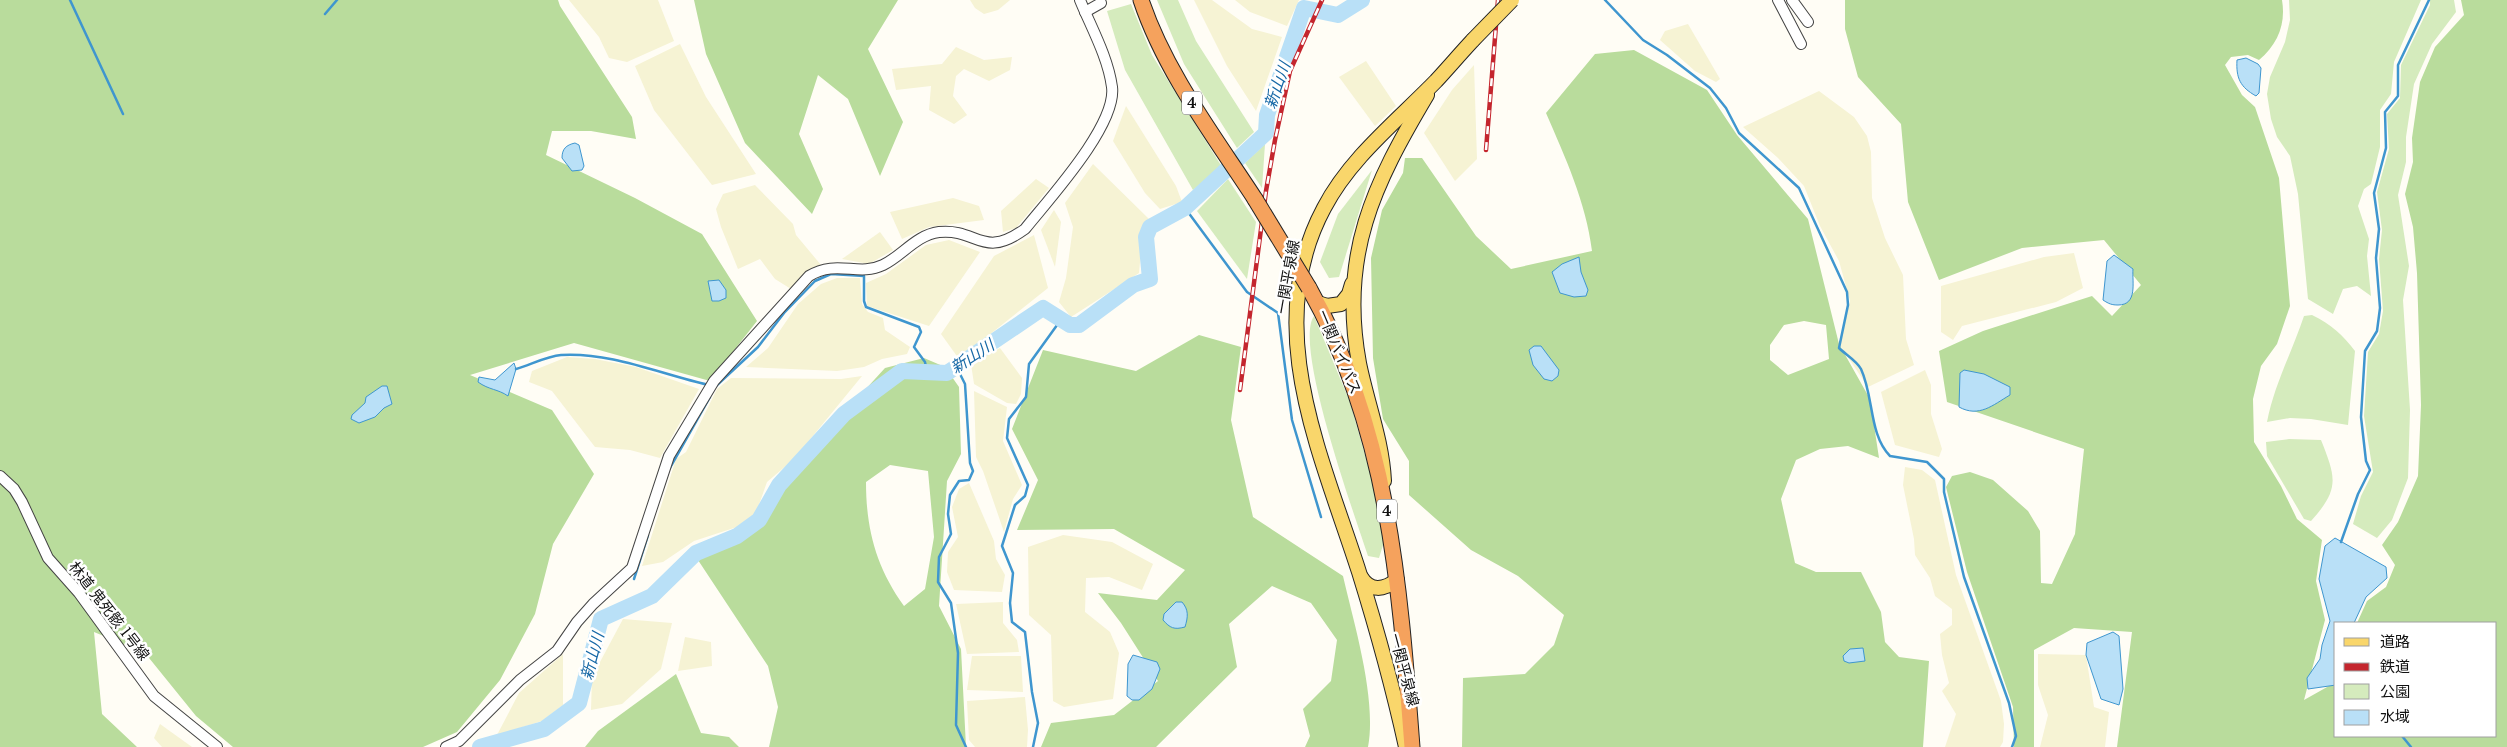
<svg xmlns="http://www.w3.org/2000/svg" width="2507" height="747" font-family="'Libre Baskerville','Noto Sans JP',serif">
  <rect width="100%" height="100%" fill="#fffdf5"/>
  <g fill="#f6f3d4">
    <polygon points="569,0 658,0 674,41 627,62 609,58 599,37"/>
    <polygon points="970,0 1010,0 998,10 984,14 975,8"/>
    <polygon points="1194,0 1212,0 1252,29 1282,37 1256,111 1227,66"/>
    <polygon points="1235,0 1299,0 1287,26 1250,12"/>
    <polygon points="1688,24 1720,79 1716,82 1695,71 1660,40 1665,31"/>
    <polygon points="680,44 706,97 756,174 712,185 654,110 635,66"/>
    <polygon points="956,47 984,60 1012,57 1010,70 989,81 964,69 956,76 953,96 967,115 954,124 929,110 931,86 896,90 892,69 942,64"/>
    <polygon points="1366,61 1396,106 1375,126 1339,77"/>
    <polygon points="1474,65 1477,159 1455,181 1424,133 1452,90"/>
    <polygon points="1819,91 1854,117 1867,136 1871,152 1872,198 1885,238 1903,275 1906,339 1914,365 1868,387 1839,344 1850,301 1839,261 1820,226 1804,186 1778,158 1743,127"/>
    <polygon points="1126,106 1176,186 1182,202 1160,209 1145,193 1113,141"/>
    <polygon points="1093,164 1149,219 1143,230 1139,273 1071,317 1059,302 1066,278 1073,227 1065,203"/>
    <polygon points="1036,179 1049,188 1016,228 1003,232 1001,211"/>
    <polygon points="755,185 793,224 796,235 821,265 807,272 791,289 775,279 760,259 738,269 721,227 716,209 723,194"/>
    <polygon points="953,198 979,206 984,220 929,227 902,239 890,212"/>
    <polygon points="1054,210 1061,222 1055,267 1041,230"/>
    <polygon points="880,232 893,250 869,264 842,259"/>
    <polygon points="1034,235 1048,288 959,359 941,334 994,256"/>
    <polygon points="949,240 980,252 929,326 867,306 866,283 886,274 926,245"/>
    <polygon points="2074,253 2083,288 2056,302 1962,326 1953,340 1941,332 1941,286 2044,257"/>
    <polygon points="837,278 860,278 862,304 868,312 883,318 885,330 910,347 907,354 882,359 864,367 837,371 746,367 768,348 798,304 821,284"/>
    <polygon points="1000,348 1022,378 1021,394 1016,404 1007,403 974,384 971,364"/>
    <polygon points="567,357 595,359 636,367 699,389 660,458 630,450 595,447 552,391 529,382 532,371"/>
    <polygon points="1925,370 1931,385 1931,414 1942,449 1939,457 1895,445 1881,392"/>
    <polygon points="862,376 794,459 767,482 756,513 737,527 694,541 663,562 642,566 676,459 686,452 717,389 731,378 841,379"/>
    <polygon points="974,391 1007,407 1003,441 1022,485 1013,499 1004,532 983,471 976,457"/>
    <polygon points="1905,467 1922,470 1935,480 1956,575 2001,701 2004,724 2003,742 2000,747 1945,747 1956,714 1942,691 1949,683 1942,655 1940,634 1952,625 1952,609 1935,596 1930,578 1915,555 1914,539 1903,485"/>
    <polygon points="969,483 994,541 996,559 1005,575 1002,592 954,590 947,572 948,552 958,537 952,507 959,489"/>
    <polygon points="1063,535 1112,542 1153,564 1142,590 1109,577 1086,578 1085,612 1110,632 1119,653 1113,699 1064,707 1053,701 1051,635 1029,615 1028,547"/>
    <polygon points="1003,602 1003,623 1017,640 1019,652 967,654 956,604"/>
    <polygon points="623,619 672,623 661,669 622,704 591,710 592,677"/>
    <polygon points="685,637 711,642 712,666 678,671"/>
    <polygon points="563,654 563,705 542,721 497,735 519,693"/>
    <polygon points="2038,654 2086,655 2094,707 2109,712 2105,747 2040,747 2048,715 2038,685"/>
    <polygon points="972,656 1021,656 1023,692 967,690"/>
    <polygon points="1025,697 1028,730 1027,747 975,747 969,740 967,701"/>
    <polygon points="160,724 192,747 162,747 154,738"/>
  </g>
  <g fill="#d5ebbd">
    <polygon points="1157,0 1178,0 1196,41 1254,132 1237,148 1184,64"/>
    <polygon points="2289,0 2421,0 2394,62 2391,94 2380,110 2380,147 2371,184 2364,189 2358,206 2369,239 2367,256 2371,296 2357,286 2343,289 2333,314 2308,299 2298,194 2290,156 2277,137 2271,119 2267,94 2270,77 2285,42 2290,20"/>
    <polygon points="2430,0 2454,0 2456,12 2432,44 2414,84 2406,137 2406,162 2398,195 2409,266 2403,300 2410,410 2408,478 2392,520 2377,538 2353,524 2361,496 2373,472 2364,416 2368,352 2379,334 2383,311 2379,259 2382,230 2377,192 2389,149 2387,114 2400,98 2401,65 2430,5"/>
    <polygon points="1131,4 1152,55 1222,167 1193,190 1125,70 1107,11"/>
    <polygon points="1265,144 1262,188 1245,163"/>
    <polygon points="1372,170 1339,277 1329,278 1320,262 1338,214"/>
    <polygon points="1228,179 1256,222 1247,279 1197,211"/>
    <path d="M2312,315c19,9 31,20 43,36l-7,74 -37,-6 -21,-1 -23,4c7,-37 25,-70 37,-106z"/>
    <path d="M1314,316l36,86 24,85 10,55 -5,16 -11,-2c-13,-40 -75,-211 -54,-240z"/>
    <path d="M2289,439l32,1c15,38 19,49 -10,81l-7,-2 -37,-63 -1,-14z"/>
  </g>
  <g fill="#b9dc9c" fill-rule="evenodd">
    <polygon points="0,0 558,0 560,6 632,117 636,139 591,131 552,131 546,155 635,198 702,234 757,321 710,381 574,343 470,375 552,410 594,474 553,544 535,614 500,680 457,732 423,747 233,747 196,716 145,653 94,632 102,714 137,747 0,747"/>
    <polygon points="694,0 898,0 868,49 903,122 880,176 848,99 818,75 799,134 823,189 812,214 745,143 706,54"/>
    <path d="M1845,0h437c4,24 -4,44 -23,60l-11,-5 -17,2 -6,8 17,30 13,12 24,71 11,128 -13,38 -16,22 -8,33 1,43 27,44 16,33 25,21 -6,41 9,39 -21,80 32,-18v54h160v-113h-139l10,-22 19,-14 9,-22 -13,-20 16,-23 20,-46 3,-71 -4,-132 -4,-46 -8,-33 8,-32 -1,-24 8,-56 15,-35 29,-32 -3,-15h46v747h-390l15,-115 -58,-4 -40,22v97h-20l-1,-40 -46,-135 -21,-85 6,-11 18,-4 23,8 35,31 12,20 1,52 11,1 23,-50 9,-85 -137,-47 -8,-51 44,-20 109,-35 20,20 29,-31 -37,-45 -82,8 -83,32 -31,-78 -7,-78 -43,-47 -13,-48z"/>
    <path d="M1634,50l73,40 30,45 71,84 31,125 31,55 9,59 -31,-12 -28,3 -24,11 -15,39 14,64 21,9h45l20,40 4,30 14,15 30,4 -6,86h-461l1,-69 62,-4 29,-29 10,-30 -46,-39 -47,-26 -62,-55v-34l-26,-42 -10,-61 -2,-100 11,-48 21,-37 2,-15h17l54,78 35,33 81,-18c-6,-49 -27,-94 -46,-138l49,-59zM1804,321l22,4 3,34 -41,16 -18,-15v-15l14,-20z"/>
    <path d="M1199,335l42,12 -10,73 22,97 90,59c11,48 34,123 25,171h-63l5,-11 -7,-27 28,-28 6,-41 -26,-37 -39,-17 -43,38 8,43 -81,80h-115l10,-24 63,-8 44,-34 -37,-58 -23,-30 59,7 28,-30 -71,-41 -97,1 21,-50 -26,-51 31,-79 93,21z"/>
    <path d="M924,358l21,9 14,20 2,67 -14,27 -8,125 22,43 5,98h-197l9,-40 -10,-41 -72,-109 57,-25 23,-48 70,-65 18,-28 21,-23zM890,465l38,6 6,66 -9,52 -21,17c-28,-39 -38,-77 -38,-124z"/>
    <polygon points="676,674 701,733 729,737 739,747 585,747 598,731"/>
  </g>
  <g fill="#b9e0f7" stroke="#3f96cf">
    <path d="M2246,58l12,6 3,4 -2,25 -3,3c-16,-9 -20,-18 -19,-36z"/>
    <path d="M575,143l4,2 5,21 -2,4 -10,1 -10,-13c0,-9 4,-13 13,-15z"/>
    <path d="M2114,255l19,14c-1,13 5,36 -15,36 -6,0 -9,-1 -15,-5l4,-39z"/>
    <polygon points="1579,257 1581,272 1588,290 1586,296 1574,297 1560,293 1552,272 1562,264"/>
    <polygon points="719,280 726,290 726,298 719,301 712,301 708,281"/>
    <polygon points="1534,346 1541,346 1559,370 1558,376 1552,381 1544,379 1533,365 1529,350"/>
    <path d="M514,363l2,6 -8,27c-10,-7 -19,-6 -30,-14l1,-5 16,3z"/>
    <path d="M1964,370l20,4 26,13v8c-17,10 -31,23 -51,12l1,-34z"/>
    <polygon points="382,386 387,386 392,404 384,408 375,417 359,423 351,419 352,415 365,403 366,397"/>
    <polygon points="2335,538 2386,567 2387,578 2366,597 2354,623 2336,623 2336,685 2308,689 2307,678 2320,659 2322,645 2330,621 2319,579 2325,546"/>
    <path d="M1176,602h6c7,8 6,15 3,25 -11,3 -15,1 -22,-7l1,-6z"/>
    <polygon points="2113,632 2119,636 2123,689 2119,705 2101,699 2086,655 2087,643"/>
    <polygon points="1863,648 1865,661 1849,663 1844,661 1843,656 1850,649"/>
    <polygon points="1133,655 1157,662 1160,669 1152,689 1139,700 1132,700 1127,696 1128,664"/>
  </g>
  <g fill="none" stroke-linecap="round" stroke-linejoin="round">
    <g stroke="#3f96cf" stroke-width="2.5">
      <polyline points="70,0 123,114"/>
      <path d="M1605,0l38,40 24,15 43,33 16,20 13,25 60,55 48,104 1,13 -9,43c6,6 18,13 22,21 13,28 8,66 29,87l37,6 17,17v13l20,85 45,126 7,33 -4,11"/>
      <polyline points="325,14 337,0"/>
      <polyline points="1185,208 1247,292 1278,313 1292,420 1321,517"/>
      <polyline points="956,366 965,384 970,463 973,471 969,480 959,481 950,495 948,514 951,534 939,557 938,582 951,603 958,653 956,725 966,747"/>
      <path d="M516,369c14,-4 31,-13 45,-14 51,-3 99,19 148,30"/>
      <polyline points="716,386 758,347 784,313 815,281 831,274 864,276 864,301 866,307 919,327 921,332 914,347 925,362 927,372"/>
      <polyline points="670,468 710,397"/>
      <polyline points="2341,542 2358,494 2370,470 2366,461 2361,417 2365,351 2377,331 2380,308 2376,258 2379,229 2374,193 2386,148 2385,112 2398,96 2398,65 2429,0"/>
      <polyline points="634,579 648,535"/>
      <polyline points="2402,736 2411,747"/>
      <polyline points="1033,747 1038,723 1032,692 1025,632 1012,622 1010,603 1013,573 1002,546 1015,505 1025,496 1028,485 1007,438 1009,419 1026,397 1029,364 1060,321"/>
    </g>
    <polyline stroke="#b9e0f7" stroke-width="16" points="480,747 544,729 579,703 601,619 652,596 696,553 737,536 759,520 779,485 844,414 902,371 947,373 1043,308 1070,325 1079,325 1133,285 1150,279 1146,237 1150,227 1185,208 1266,133 1267,115 1304,8 1338,15 1362,0"/>
    <defs>
      <g id="minor">
        <polyline points="1778,0 1801,44"/>
        <polyline points="1792,0 1808,22"/>
        <polyline points="1085,12 1101,3"/>
        <polyline points="0,476 14,489 22,502 48,558 79,593 154,696 217,747"/>
        <path d="M446,747l13,-6 61,-61 37,-29 20,-29 16,-18 39,-36 37,-112 45,-75 95,-105c28,-17 49,1 74,-11 19,-9 33,-30 56,-33 39,-4 43,28 86,-3 24,-30 92,-104 87,-142 -4,-30 -21,-60 -32,-87"/>
      </g>
      <g id="major">
        <polyline points="1318,303 1327,306 1341,304 1349,294 1352,284"/>
        <path d="M1384,481c-2,-41 -17,-78 -25,-118 -20,-108 15,-179 68,-268"/>
        <path d="M1361,577c9,15 23,13 36,3"/>
        <path d="M1406,747c-13,-59 -29,-117 -47,-175 -37,-116 -99,-245 -35,-364 26,-50 73,-87 112,-127 12,-13 24,-27 37,-41"/>
      </g>
      <g id="highway">
        <path d="M1141,0c24,72 73,136 114,199"/>
        <path d="M1309,288c80,142 91,300 103,459"/>
      </g>
    </defs>
    <use href="#minor" stroke="#444" stroke-width="12"/>
    <use href="#major" stroke="#222" stroke-width="16"/>
    <use href="#highway" stroke="#222" stroke-width="17"/>
    <use href="#minor" stroke="#fff" stroke-width="10"/>
    <use href="#major" stroke="#f9d66b" stroke-width="14"/>
    <use href="#highway" stroke="#f5a25d" stroke-width="15"/>
    <defs>
      <g id="rail">
        <polyline points="1486,150 1498,0"/>
        <polyline points="1240,390 1266,191 1275,140 1290,71 1322,0"/>
      </g>
    </defs>
    <use href="#rail" stroke="#c4262e" stroke-width="4.5"/>
    <use href="#rail" stroke="#fff" stroke-width="2.5" stroke-dasharray="8" stroke-linecap="butt"/>
    <defs>
      <polyline id="major-bridge" points="1473,40 1512,0"/>
      <polyline id="highway-bridge" points="1255,199 1309,288"/>
    </defs>
    <use href="#major-bridge" stroke="#222" stroke-width="16" stroke-linecap="butt"/>
    <use href="#highway-bridge" stroke="#222" stroke-width="17" stroke-linecap="butt"/>
    <use href="#major-bridge" stroke="#f9d66b" stroke-width="14"/>
    <use href="#highway-bridge" stroke="#f5a25d" stroke-width="15"/>
  </g>
  <g text-anchor="middle" stroke-width="5" stroke-linejoin="round" paint-order="stroke">
    <g fill="#fff" stroke="#585858" stroke-width="1">
      <rect x="1182" y="91.5" width="20" height="23" rx="4"/>
      <rect x="1377" y="499.5" width="20" height="23" rx="4"/>
    </g>
    <g font-size="14" font-weight="bold" fill="#111">
      <text x="1192" y="108">4</text>
      <text x="1387" y="516">4</text>
    </g>
    <g font-size="15" fill="#111" stroke="#fff">
      <text transform="translate(1288 277) rotate(-80)" y="5">一関平泉線</text>
      <text transform="translate(1339 352) rotate(67)" y="5">一関バイパス</text>
      <text transform="translate(109 611) rotate(52)" y="5">林道 鬼死骸 1号線</text>
      <text transform="translate(1404 670) rotate(75)" y="5">一関平泉線</text>
    </g>
    <g font-size="16" font-style="italic" fill="#1768a6" stroke="#fff">
      <text transform="translate(1277 85) rotate(-71)" y="6">新山川</text>
      <text transform="translate(972 356) rotate(-33)" y="6">新山川</text>
      <text transform="translate(592 656) rotate(-75)" y="6">新山川</text>
    </g>
  </g>
  <rect x="2334" y="622" width="162" height="115" fill="#ffffff" stroke="#a0a0a0"/>
  <rect x="2344" y="638" width="25" height="8" fill="#f9d66b" stroke="#a0a0a0"/>
  <text x="2380" y="647" font-size="15" fill="#111111">道路</text>
  <rect x="2344" y="663" width="25" height="8" fill="#c4262e" stroke="#a0a0a0"/>
  <text x="2380" y="672" font-size="15" fill="#111111">鉄道</text>
  <rect x="2344" y="684" width="25" height="15" fill="#d5ebbd" stroke="#a0a0a0"/>
  <text x="2380" y="697" font-size="15" fill="#111111">公園</text>
  <rect x="2344" y="710" width="25" height="15" fill="#b9e0f7" stroke="#a0a0a0"/>
  <text x="2380" y="722" font-size="15" fill="#111111">水域</text>
</svg>
